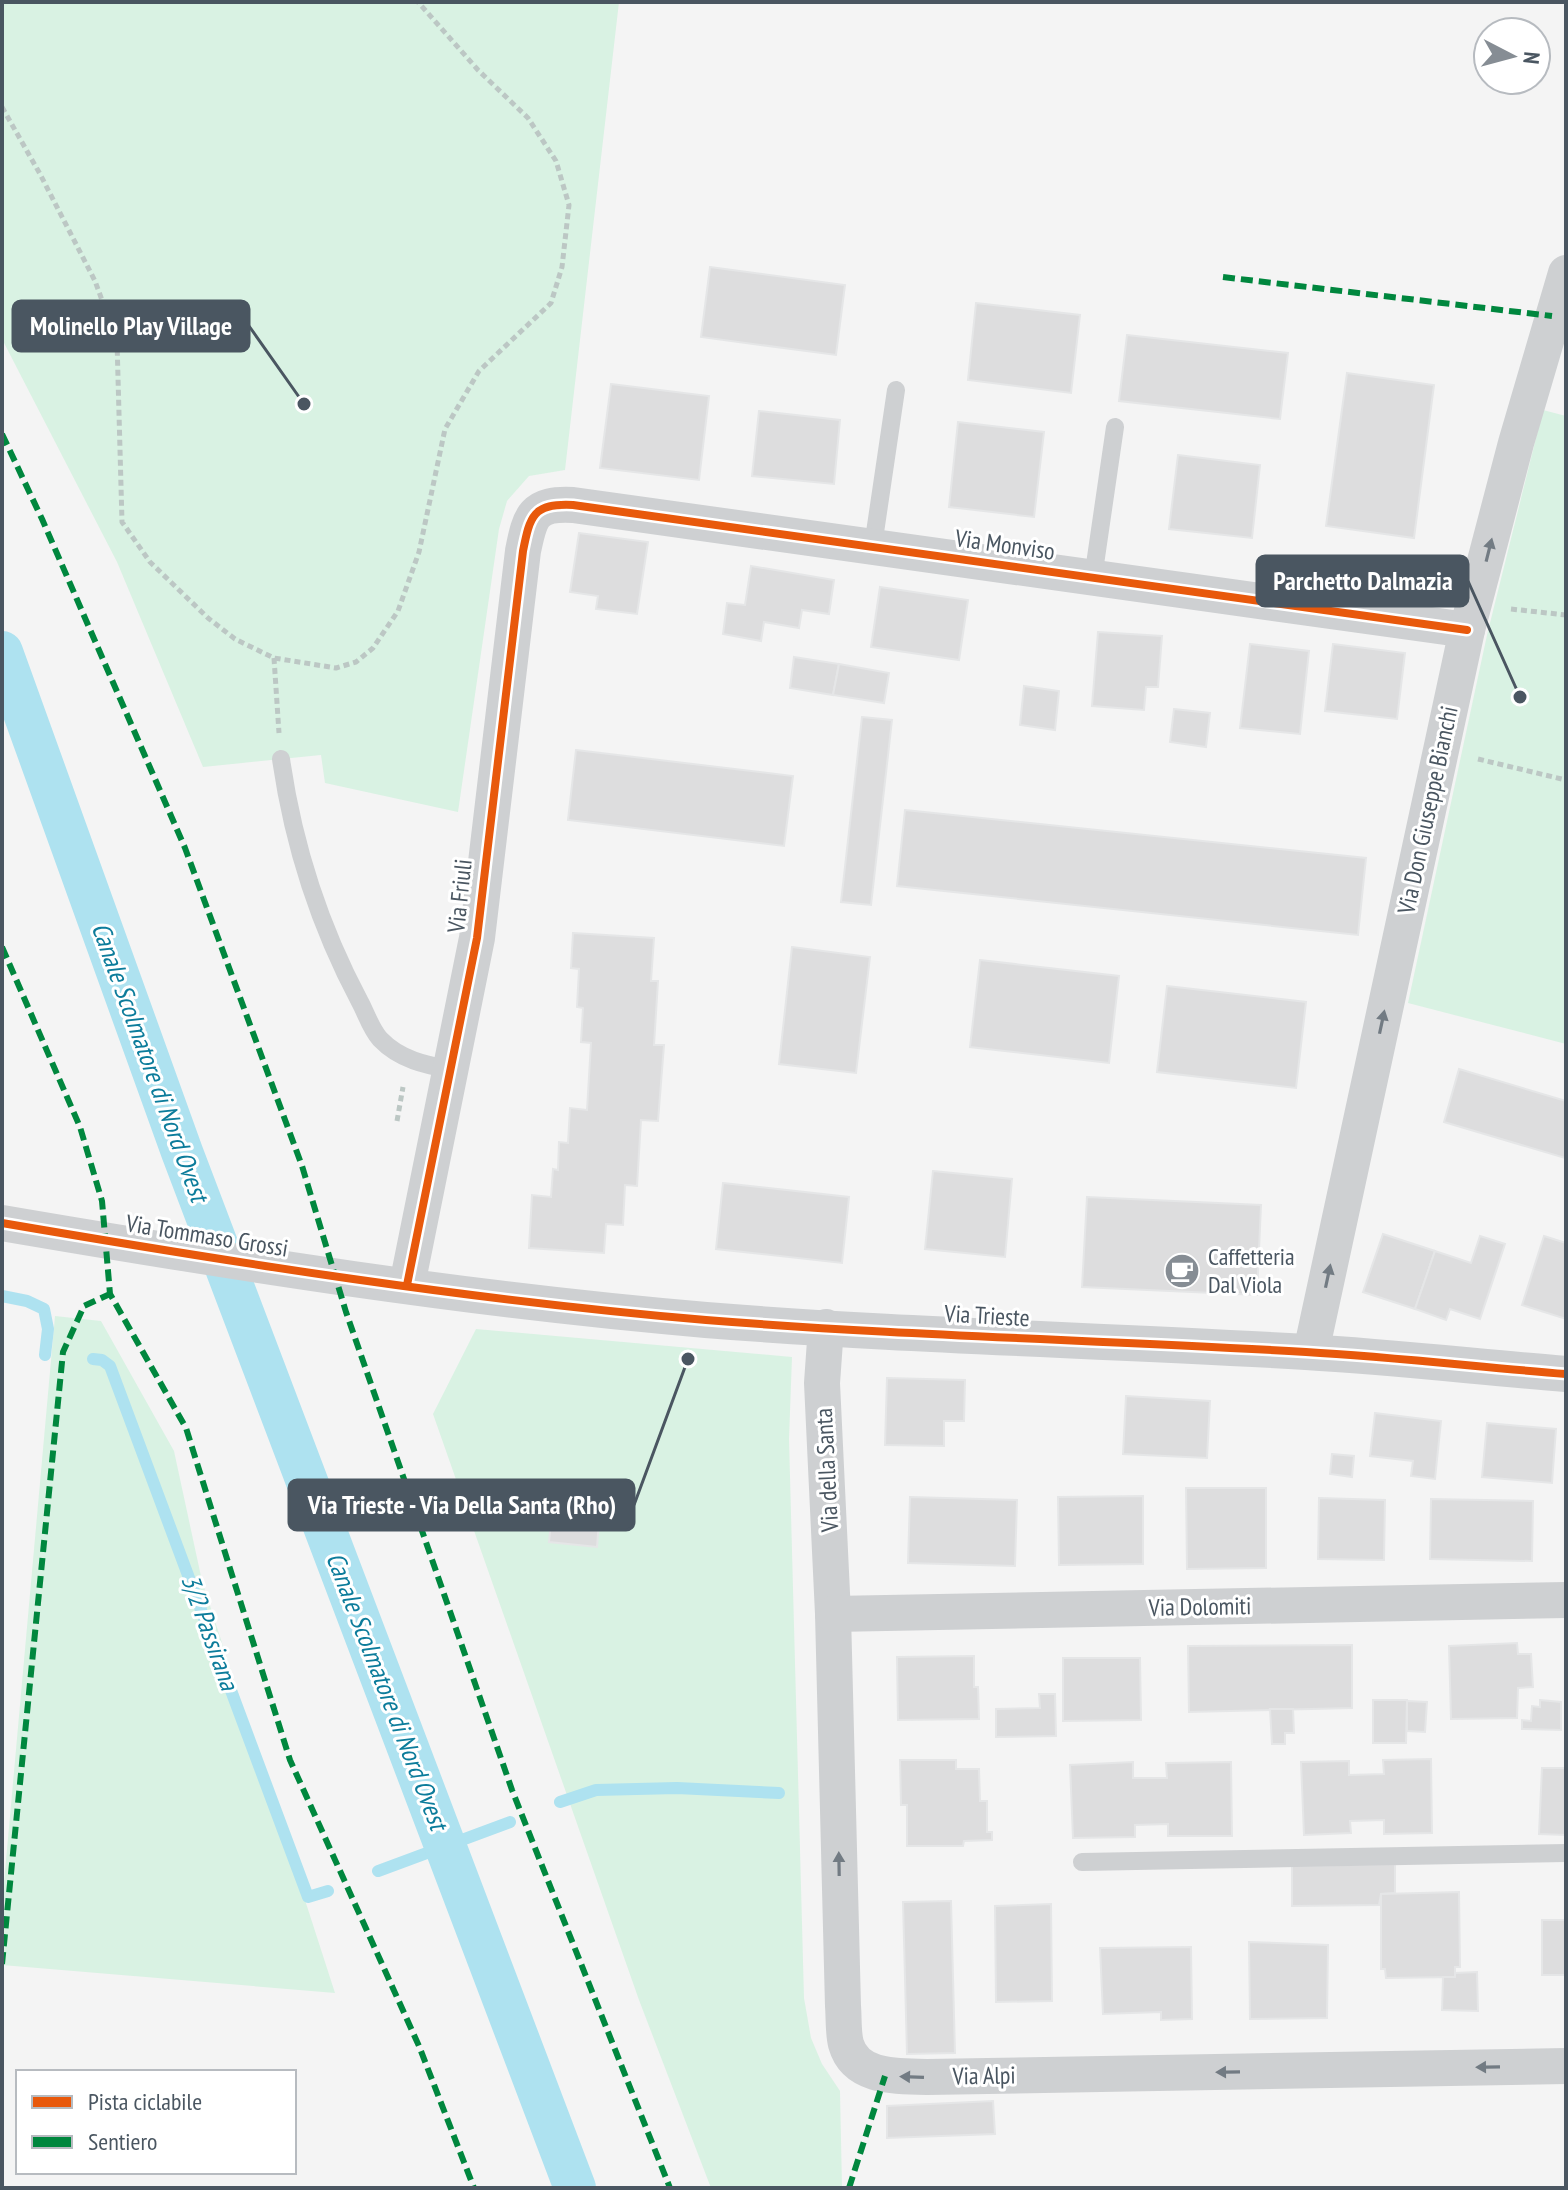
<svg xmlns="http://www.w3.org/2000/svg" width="1568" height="2190" font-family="'PT Sans Narrow',sans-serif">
  <rect width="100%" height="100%" fill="#f4f4f4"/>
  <g fill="#d9f2e3">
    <polygon points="2,2 619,2 565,470 529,476 507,501 499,529 458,812 325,783 321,755 203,767 117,562 2,339"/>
    <polygon points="1543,410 1566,416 1566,1044 1408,1003 1487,635"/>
    <polygon points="55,1316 101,1321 174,1451 202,1581 335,1993 2,1965 2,1905"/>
    <polygon points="476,1329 792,1357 789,1439 804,1998 811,2038 822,2064 840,2091 842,2188 711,2188 639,2000 433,1414"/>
  </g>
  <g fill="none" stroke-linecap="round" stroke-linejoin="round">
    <g stroke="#aee2f0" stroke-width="12">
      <polyline points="2,1296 27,1301 44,1309 48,1329 45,1355"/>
      <polyline points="93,1359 102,1360 110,1366 308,1897 328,1891"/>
      <polyline points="560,1802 596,1790 677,1788 779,1793"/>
      <polyline points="378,1871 510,1822"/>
    </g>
    <polyline stroke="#aee2f0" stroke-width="42" points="2,652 182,1152 575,2188"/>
  </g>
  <g fill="#ddddde" stroke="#e5e6e7" stroke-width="2">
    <polygon points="710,267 845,285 836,355 701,337"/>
    <polygon points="976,303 1080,315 1071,393 968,380"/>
    <polygon points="1127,335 1288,353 1280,419 1119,401"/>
    <polygon points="1347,373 1434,385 1414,538 1326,526"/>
    <polygon points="611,384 709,396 699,480 600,468"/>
    <polygon points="759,411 840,420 834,484 752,476"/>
    <polygon points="958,422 1044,432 1034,517 949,507"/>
    <polygon points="1178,455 1260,465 1252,538 1169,529"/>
    <polygon points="579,533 648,542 637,614 596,609 598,596 570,592"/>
    <polygon points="751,566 834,580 829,614 802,610 799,628 764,622 761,641 723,634 727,603 745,605"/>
    <polygon points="880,587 968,600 959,660 871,647"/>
    <polygon points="1098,632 1162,636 1158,687 1146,687 1144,710 1092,706"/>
    <polygon points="1250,644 1309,651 1300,734 1240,728"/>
    <polygon points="1333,644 1405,653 1397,719 1325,711"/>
    <polygon points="794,657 839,664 833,695 790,688"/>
    <polygon points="839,664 889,673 884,703 833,695"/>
    <polygon points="1024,686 1059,691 1055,730 1020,725"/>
    <polygon points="1174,709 1210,713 1206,747 1170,742"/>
    <polygon points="862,717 892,720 871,905 841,902"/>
    <polygon points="576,750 793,776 784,846 568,820"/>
    <polygon points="905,810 1366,858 1358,935 897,886"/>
    <polygon points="573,933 654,938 651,981 658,981 654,1045 664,1045 658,1121 641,1120 637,1186 625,1185 623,1225 606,1224 604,1253 529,1248 532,1195 551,1197 553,1169 558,1170 559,1142 568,1143 570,1108 587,1110 591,1043 581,1042 583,1008 577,1007 579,969 571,968"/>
    <polygon points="792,947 870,957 856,1073 779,1064"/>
    <polygon points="980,960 1119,976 1109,1063 970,1047"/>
    <polygon points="1167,986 1306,1002 1296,1088 1157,1072"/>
    <polygon points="1459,1069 1566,1101 1565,1158 1444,1122"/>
    <polygon points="933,1171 1012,1179 1005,1257 925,1249"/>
    <polygon points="723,1183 849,1197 842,1263 716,1249"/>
    <polygon points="1087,1197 1261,1205 1257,1295 1082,1287"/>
    <polygon points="1383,1234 1435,1251 1415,1309 1363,1292"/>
    <polygon points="1480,1236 1505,1244 1480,1319 1450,1309 1446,1320 1415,1309 1435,1251 1471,1263"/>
    <polygon points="1544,1236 1566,1243 1566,1319 1522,1305"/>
    <polygon points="887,1378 965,1380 964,1421 944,1421 944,1446 885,1445"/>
    <polygon points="1126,1396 1210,1401 1207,1458 1123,1454"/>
    <polygon points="1375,1413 1441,1421 1435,1479 1411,1476 1413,1461 1370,1456"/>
    <polygon points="1487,1423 1556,1429 1552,1483 1482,1477"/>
    <polygon points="1332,1454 1354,1456 1352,1477 1330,1474"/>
    <polygon points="1186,1488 1266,1488 1266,1568 1187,1569"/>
    <polygon points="554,1492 601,1496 597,1547 549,1542"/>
    <polygon points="1143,1496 1143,1564 1059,1565 1058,1497"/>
    <polygon points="910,1497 1017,1500 1015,1566 908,1563"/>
    <polygon points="1319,1498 1385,1500 1384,1560 1318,1559"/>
    <polygon points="1431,1499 1533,1501 1532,1561 1430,1559"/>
    <polygon points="1517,1643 1518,1654 1531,1654 1533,1687 1518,1688 1517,1718 1451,1719 1449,1646"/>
    <polygon points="1352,1645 1352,1708 1189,1712 1188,1646"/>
    <polygon points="974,1656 974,1687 978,1687 979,1719 898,1720 897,1657"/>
    <polygon points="1063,1658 1140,1658 1141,1720 1063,1721"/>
    <polygon points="1039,1694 1055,1694 1056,1736 996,1737 996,1709 1040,1708"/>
    <polygon points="1373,1700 1407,1700 1406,1743 1373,1743"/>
    <polygon points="1540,1700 1561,1702 1561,1730 1522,1729 1522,1720 1531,1721 1532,1706 1540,1707"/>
    <polygon points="1407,1701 1427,1702 1425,1732 1407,1731"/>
    <polygon points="1270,1709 1293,1709 1294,1733 1285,1733 1285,1744 1272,1744"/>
    <polygon points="1431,1759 1432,1833 1384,1834 1384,1820 1350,1821 1351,1833 1304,1835 1301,1762 1349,1761 1349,1775 1384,1774 1383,1760"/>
    <polygon points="900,1760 956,1760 956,1769 979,1769 980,1801 987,1801 987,1832 992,1832 992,1840 964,1841 963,1846 907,1846 907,1805 901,1805"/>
    <polygon points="1133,1762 1133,1778 1167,1778 1166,1763 1231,1762 1232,1836 1168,1836 1168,1824 1135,1825 1135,1837 1073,1838 1070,1765"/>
    <polygon points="1542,1768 1566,1768 1566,1835 1539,1834"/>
    <polygon points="1395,1864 1395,1893 1381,1894 1379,1905 1292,1906 1292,1866"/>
    <polygon points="1459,1892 1460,1967 1455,1967 1455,1977 1386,1978 1385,1969 1381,1969 1381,1894"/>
    <polygon points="951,1901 955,2053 907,2054 903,1902"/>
    <polygon points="1051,1904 1052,2001 996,2002 995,1906"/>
    <rect x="1542" y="1920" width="24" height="55"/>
    <polygon points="1249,1942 1328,1945 1327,2018 1250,2019"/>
    <polygon points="1191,1947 1192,2019 1161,2020 1161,2012 1103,2014 1100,1948"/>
    <polygon points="1477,1972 1478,2011 1442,2010 1443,1977 1455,1977 1455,1973"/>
    <polygon points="993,2101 995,2134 887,2138 887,2106"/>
  </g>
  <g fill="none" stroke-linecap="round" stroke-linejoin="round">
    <g stroke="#bcc7c4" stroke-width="5" stroke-dasharray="6 4" stroke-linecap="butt">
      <polyline points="2,107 40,174 95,281 117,341 122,522 150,562 208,618 235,639 274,658 336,668 356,662 373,648 398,611 419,552 445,429 479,371 551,303 562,267 569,205 556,161 528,118 478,70 418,2"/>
      <polyline points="1511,609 1566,615"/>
      <polyline points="274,658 279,733"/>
      <polyline points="1478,759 1566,780"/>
      <polyline points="397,1121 403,1087"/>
    </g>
    <g stroke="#ced0d2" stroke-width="18">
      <polyline points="873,546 896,390"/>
      <polyline points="1093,578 1115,427"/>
      <path d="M281,759c12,84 39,168 79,243 6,11 11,27 20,37 20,21 46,26 72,31"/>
      <polyline points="1082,1862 1566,1853"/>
    </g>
    <g stroke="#ced0d2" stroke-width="36">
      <path d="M2,1223c234,40 468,77 704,97 200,16 400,20 600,32 87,5 173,15 260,22"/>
      <path d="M407,1285l70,-347 46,-387c7,-35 10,-48 50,-46l894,125"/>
      <path d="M826,1327l-4,56 11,231 10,392c1,12 0,27 3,38 10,35 52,32 81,33l639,-11"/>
      <polyline points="1311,1352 1467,630 1516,443 1566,273"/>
      <polyline points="833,1614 1566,1600"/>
    </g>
    <g stroke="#00873e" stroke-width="6" stroke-dasharray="12 6" stroke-linecap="butt">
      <polyline points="1223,277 1552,316"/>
      <polyline points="2,434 42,519 185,848 302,1166 346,1312 512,1790 670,2188"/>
      <polyline points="2,947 80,1127 102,1201 110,1294 186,1428 290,1760 419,2046 474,2188"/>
      <polyline points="2,1964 63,1352 84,1306 110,1294"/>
      <polyline points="849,2188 885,2076"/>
    </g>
    <defs>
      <g id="cycleway">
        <path d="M2,1223c234,40 468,77 704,97 200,16 400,20 600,32 87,5 173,15 260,22"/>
        <path d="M407,1285l70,-347 46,-387c7,-35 10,-48 50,-46l894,125"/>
      </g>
    </defs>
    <use href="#cycleway" stroke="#fff" stroke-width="13"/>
    <use href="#cycleway" stroke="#e8590c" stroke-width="8"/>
  </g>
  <defs><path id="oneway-solid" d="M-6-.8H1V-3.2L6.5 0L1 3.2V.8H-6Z" transform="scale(2)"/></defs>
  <g fill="#727b83">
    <use href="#oneway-solid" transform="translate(1489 550) rotate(-76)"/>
    <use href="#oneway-solid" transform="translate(1382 1022) rotate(-78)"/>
    <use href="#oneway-solid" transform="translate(1328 1276) rotate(-78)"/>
    <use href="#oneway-solid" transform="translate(839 1864) rotate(-91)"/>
    <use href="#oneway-solid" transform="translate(1488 2067) rotate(179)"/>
    <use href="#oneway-solid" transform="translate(1228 2072) rotate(179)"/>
    <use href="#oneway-solid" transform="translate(912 2077) rotate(-178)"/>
  </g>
  <defs>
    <symbol id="cafe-disc" viewBox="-11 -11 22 22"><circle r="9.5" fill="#868d94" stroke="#fff"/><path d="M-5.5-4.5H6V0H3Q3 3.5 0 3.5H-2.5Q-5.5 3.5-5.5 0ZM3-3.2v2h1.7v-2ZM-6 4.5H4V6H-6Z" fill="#fff"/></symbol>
  </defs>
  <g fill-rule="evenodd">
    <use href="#cafe-disc" x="1162" y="1251" width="40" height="40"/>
  </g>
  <g text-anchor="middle" stroke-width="6" stroke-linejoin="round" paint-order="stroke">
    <g font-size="24" fill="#4a5661" stroke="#fff">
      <text transform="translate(1005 545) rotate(8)" y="8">Via Monviso</text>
      <text transform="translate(1428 810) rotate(-78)" y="8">Via Don Giuseppe Bianchi</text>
      <text transform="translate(460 896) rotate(-84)" y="8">Via Friuli</text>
      <text transform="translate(207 1236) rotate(9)" y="8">Via Tommaso Grossi</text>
      <text transform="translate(987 1316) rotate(3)" y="8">Via Trieste</text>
      <text transform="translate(827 1470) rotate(-93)" y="8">Via della Santa</text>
      <text transform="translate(1200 1607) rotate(-1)" y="8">Via Dolomiti</text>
      <text transform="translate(984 2076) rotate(-1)" y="8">Via Alpi</text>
    </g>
    <g font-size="24" fill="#4a5661" stroke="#fff" text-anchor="start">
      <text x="1208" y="1265">Caffetteria<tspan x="1208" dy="28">Dal Viola</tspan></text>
    </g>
    <g font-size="26" font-style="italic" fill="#0c7c9b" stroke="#fff">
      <text transform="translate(150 1062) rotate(70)" y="9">Canale Scolmatore di Nord Ovest</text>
      <text transform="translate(210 1632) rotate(70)" y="9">3/2 Passirana</text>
      <text transform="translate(387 1691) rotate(69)" y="9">Canale Scolmatore di Nord Ovest</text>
    </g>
  </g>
  <path fill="none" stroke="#4a5661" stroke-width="3" d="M304 404L249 326M1520 697L1468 581M688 1359L634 1505"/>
  <g fill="#4a5661" stroke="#fff" stroke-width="3">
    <circle cx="304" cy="404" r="8"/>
    <circle cx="1520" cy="697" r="8"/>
    <circle cx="688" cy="1359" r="8"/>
  </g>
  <g fill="#4a5661" stroke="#4a5661" stroke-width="3">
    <rect x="13" y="301" width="236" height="50" rx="8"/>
    <rect x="1257" y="556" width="211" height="50" rx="8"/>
    <rect x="289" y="1480" width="345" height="50" rx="8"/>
  </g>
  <g font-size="26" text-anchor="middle" font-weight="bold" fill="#fff">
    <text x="131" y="335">Molinello Play Village</text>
    <text x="1363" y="590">Parchetto Dalmazia</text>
    <text x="462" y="1514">Via Trieste - Via Della Santa (Rho)</text>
  </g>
  <rect width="1568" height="2190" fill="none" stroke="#4a5661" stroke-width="8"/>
  <rect x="16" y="2070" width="280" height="104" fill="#ffffff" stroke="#b7bbc0" stroke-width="2"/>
  <rect x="32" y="2096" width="40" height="12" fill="#e8590c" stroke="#b7bbc0" stroke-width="2"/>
  <text x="88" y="2110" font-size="24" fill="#4a5661">Pista ciclabile</text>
  <rect x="32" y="2136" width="40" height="12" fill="#00873e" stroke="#b7bbc0" stroke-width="2"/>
  <text x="88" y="2150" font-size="24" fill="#4a5661">Sentiero</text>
  <g transform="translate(1512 56) rotate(96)"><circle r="38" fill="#ffffff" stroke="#b7bbc0" stroke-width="2"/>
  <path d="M0-6L14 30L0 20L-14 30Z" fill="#868d94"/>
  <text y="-12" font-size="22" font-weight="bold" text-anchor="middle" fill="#4a5661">N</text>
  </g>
</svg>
